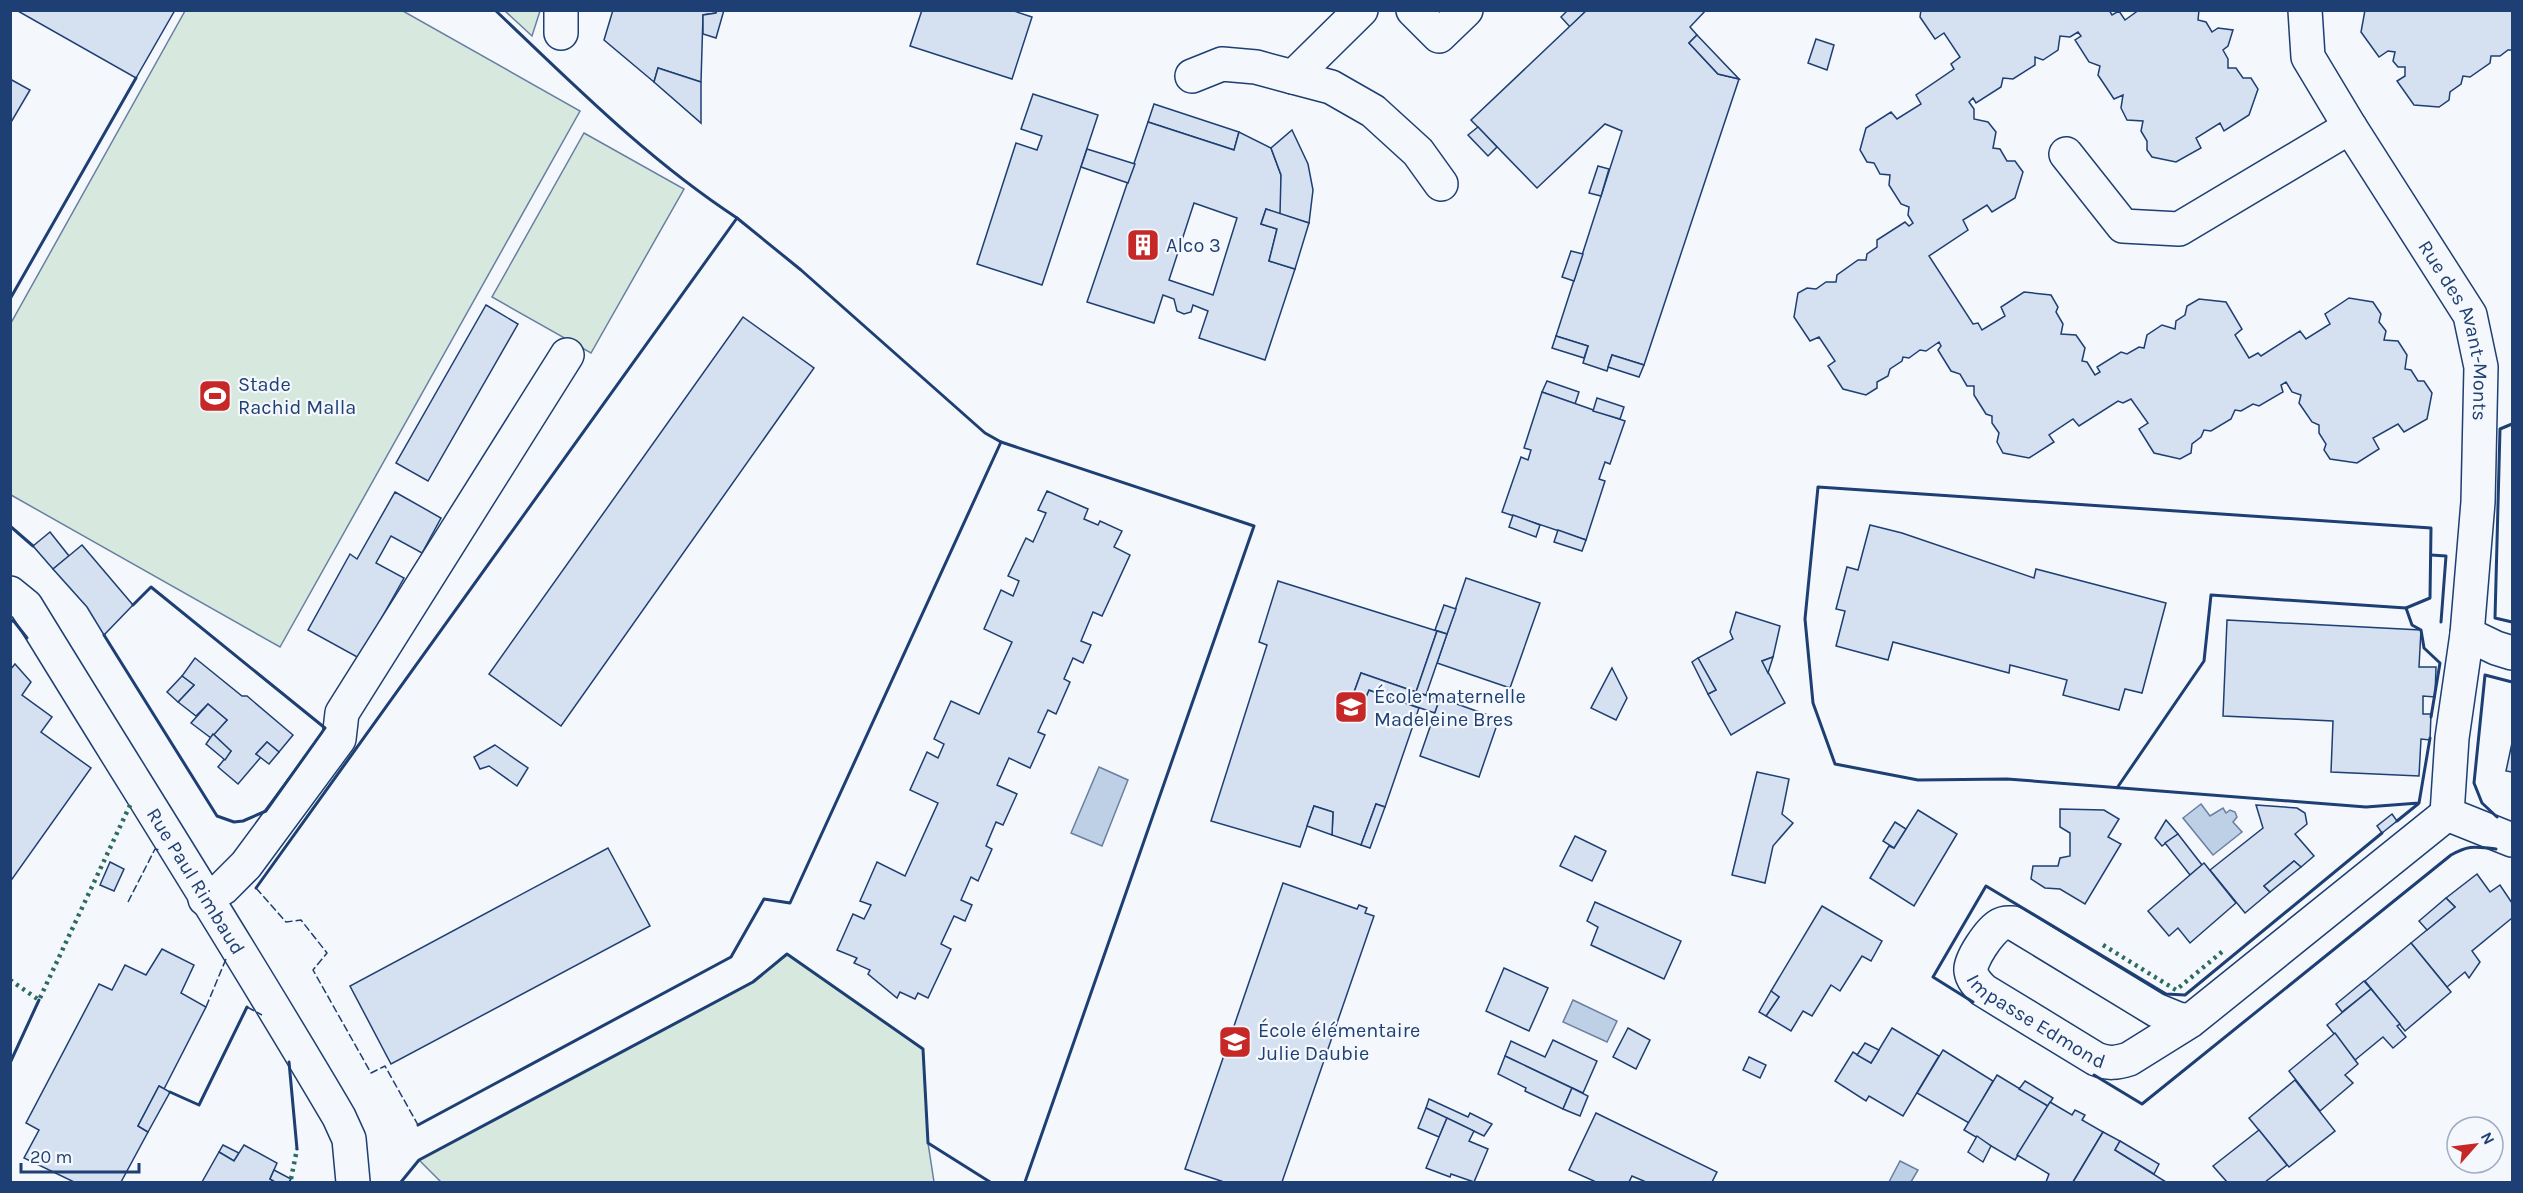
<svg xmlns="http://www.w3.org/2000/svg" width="2523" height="1193" font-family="Karla,sans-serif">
  <rect width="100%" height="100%" fill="#f4f7fb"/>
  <g fill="#d7e8df" stroke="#687fa3" stroke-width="1.5">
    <polygon points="185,11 403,11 580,111 280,647 11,495 11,323"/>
    <polygon points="505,11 540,11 532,36"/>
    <polygon points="584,133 684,189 591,353 492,297"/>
    <polygon points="787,954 923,1049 928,1143 934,1182 441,1182 419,1160 752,982"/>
  </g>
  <g fill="#bed0e5" stroke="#687fa3" stroke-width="1.5">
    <polygon points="1099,767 1128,780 1102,846 1071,833"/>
    <polygon points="2201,804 2210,816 2223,808 2226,813 2230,810 2235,812 2237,817 2233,822 2242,832 2213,855 2183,818"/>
    <polygon points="1573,1000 1617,1021 1607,1042 1563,1022"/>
    <polygon points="1900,1161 1918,1170 1911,1182 1889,1182"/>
  </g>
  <g fill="#d5e0f0" stroke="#1d3f73" stroke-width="1.5" fill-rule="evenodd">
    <polygon points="16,10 175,10 136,78"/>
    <polygon points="613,10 717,10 716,13 703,15 701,82 658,68 654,82 604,40"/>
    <polygon points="717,10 724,10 716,38 703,34 703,15 716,13"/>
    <polygon points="922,10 1011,10 1032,17 1012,79 910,46"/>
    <polygon points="1568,10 1587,10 1570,27 1561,17"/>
    <polygon points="1587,10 1706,10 1690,27 1697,35 1689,43 1718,74 1739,79 1644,365 1612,355 1607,371 1583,363 1588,346 1556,336 1622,131 1605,124 1537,188 1471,120"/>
    <polygon points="1921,10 2109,10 2112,15 2119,11 2125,20 2139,10 2199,10 2198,20 2206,22 2212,32 2218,28 2233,30 2228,46 2223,50 2228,59 2228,68 2236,68 2243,78 2251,78 2258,89 2249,115 2224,131 2220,123 2196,138 2201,148 2176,162 2152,157 2147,150 2147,141 2141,131 2143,121 2127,120 2121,108 2123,95 2114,99 2098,75 2100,66 2089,62 2075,40 2081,36 2078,32 2070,37 2060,36 2058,50 2043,60 2035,57 2035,65 2013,79 2003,78 2001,87 1976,103 1973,98 1969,102 1974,109 1974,119 1988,122 1996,132 1993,148 2000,149 2007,161 2015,161 2023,172 2015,198 1992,212 1987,205 1963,220 1968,230 1929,256 1973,324 1978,323 1982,330 2005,316 2001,307 2024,292 2051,295 2058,307 2056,312 2063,324 2061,334 2076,335 2085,348 2082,361 2087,362 2095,375 2100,372 2097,367 2121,352 2127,354 2139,347 2144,348 2147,335 2162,325 2175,329 2176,321 2185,315 2187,306 2199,299 2226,302 2242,329 2235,335 2249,358 2258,353 2261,356 2300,331 2306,339 2330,324 2325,314 2349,298 2373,302 2381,314 2379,322 2386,331 2384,340 2398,341 2407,355 2405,369 2411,370 2418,381 2424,381 2432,393 2427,419 2404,432 2398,424 2373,438 2379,449 2357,463 2330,459 2324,450 2326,444 2319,433 2319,425 2312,422 2299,403 2301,395 2292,392 2286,382 2281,385 2283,392 2259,406 2253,404 2241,411 2235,410 2231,419 2211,431 2204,430 2201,437 2192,444 2191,453 2180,459 2154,453 2139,429 2148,423 2131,399 2123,403 2118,401 2079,426 2073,419 2049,435 2054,442 2029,458 2003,453 1997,442 1999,433 1992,423 1992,416 1986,414 1974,395 1974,386 1967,386 1960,374 1951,371 1938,350 1941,346 1939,342 1926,351 1920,350 1909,358 1903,357 1902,361 1890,369 1888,376 1877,382 1877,388 1866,395 1843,389 1828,366 1835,361 1819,337 1810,341 1794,317 1798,293 1807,288 1816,289 1826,282 1836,282 1837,275 1858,260 1866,260 1867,254 1877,247 1877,240 1905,222 1909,226 1913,223 1908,215 1909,207 1901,204 1889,185 1890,175 1880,174 1874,163 1867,162 1860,150 1866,128 1891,112 1897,119 1921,104 1916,95 1954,69 1951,64 1960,57 1944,33 1935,39 1920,17"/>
    <polygon points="2365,10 2512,10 2512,50 2508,50 2500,56 2491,56 2490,63 2470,77 2463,76 2461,84 2450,92 2449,100 2439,107 2414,105 2397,81 2405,76 2405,67 2398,67 2393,61 2395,52 2388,51 2379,57 2361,32"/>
    <polygon points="1697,35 1739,79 1718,74 1689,43"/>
    <polygon points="1816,39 1834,45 1827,70 1808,63"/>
    <polygon points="658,68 701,82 701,123 654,82"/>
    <polygon points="10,79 30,90 10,124"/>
    <polygon points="1033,94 1098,115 1042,285 977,264 1016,143 1037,150 1042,136 1021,129"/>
    <polygon points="1154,104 1239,132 1234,150 1148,122"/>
    <path d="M1148,122l86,28 5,-18 32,16 10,27 1,28 -2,11 -14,-5 -5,15 16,5 -8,32 26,8 -30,91 -66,-22 9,-27 -15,-6 -2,7 -7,2 -7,-3 -3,-12 -11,-4 -9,28 -67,-21zM1194,203l43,15 -24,77 -44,-15z"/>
    <polygon points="1478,127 1497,147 1488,156 1468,135"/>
    <polygon points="1292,130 1308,164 1313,190 1309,223 1280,214 1281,175 1271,148"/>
    <polygon points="1087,149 1135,164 1128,183 1081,167"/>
    <polygon points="1598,166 1609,169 1601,196 1589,193"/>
    <polygon points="1266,209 1309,223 1295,269 1269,261 1277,229 1261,224"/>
    <polygon points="1571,251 1583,254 1574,281 1562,277"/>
    <polygon points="486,305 518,324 428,481 396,463"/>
    <polygon points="743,317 814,368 561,726 489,674"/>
    <polygon points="1556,336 1588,346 1584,358 1552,348"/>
    <polygon points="1612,355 1644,365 1639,377 1608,367"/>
    <polygon points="1547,381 1579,392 1575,404 1542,392"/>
    <polygon points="1542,392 1625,421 1610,464 1605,462 1599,479 1605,481 1586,540 1502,512 1521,457 1528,460 1531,450 1524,448"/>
    <polygon points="1597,398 1624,407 1620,419 1593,411"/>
    <polygon points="1047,491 1088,509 1084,519 1098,525 1100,521 1122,531 1114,547 1130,555 1102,616 1093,612 1081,641 1091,645 1083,663 1073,658 1064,679 1070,682 1056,714 1048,710 1038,732 1045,735 1030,768 1009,758 997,785 1017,794 1003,825 996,822 986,846 992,849 978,881 971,877 961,900 972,905 965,921 954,916 941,944 951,949 928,998 918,993 915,999 900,992 897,998 868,974 870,970 854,963 857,958 837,950 853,914 864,919 871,905 860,901 877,862 905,876 938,803 910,790 927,752 938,758 944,744 934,739 951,701 979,714 1012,642 984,629 1001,590 1013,596 1019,581 1008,576 1026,538 1033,542 1046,513 1038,510"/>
    <polygon points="395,492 441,518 422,553 391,536 376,563 404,578 359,658 308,630 350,554 357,559"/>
    <polygon points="1513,515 1540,525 1536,537 1509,527"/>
    <polygon points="1870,525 1902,533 2034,578 2036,569 2166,603 2142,693 2125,689 2119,710 2063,695 2067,680 2010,665 2009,673 1893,642 1888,660 1836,646 1845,611 1836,609 1847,567 1858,570"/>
    <polygon points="1558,530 1586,540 1582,551 1554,542"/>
    <polygon points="50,532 69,556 53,569 33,546"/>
    <polygon points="82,545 133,605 104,635 87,607 53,569"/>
    <polygon points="1466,578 1540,603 1510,688 1437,663"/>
    <polygon points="1278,581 1437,631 1416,692 1361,673 1353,695 1365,699 1369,690 1419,708 1385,807 1376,804 1361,845 1332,835 1333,812 1314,806 1300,847 1211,821 1267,645 1259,642"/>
    <polygon points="1444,605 1456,609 1447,634 1435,630"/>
    <polygon points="1736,612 1780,626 1773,657 1762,661 1785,703 1731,735 1708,694 1716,690 1698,658 1733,639 1730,632"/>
    <polygon points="2227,620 2421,630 2419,667 2436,667 2435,697 2423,696 2423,714 2431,714 2430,740 2421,739 2419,776 2331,772 2333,721 2223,716"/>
    <polygon points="1437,631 1447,634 1426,695 1416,692"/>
    <polygon points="1773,657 1768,673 1762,661"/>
    <polygon points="195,658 242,696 247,696 293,735 279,752 267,742 256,754 261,757 238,784 218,767 231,751 213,734 227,720 208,704 196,716 178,702 194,685 182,676"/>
    <polygon points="1698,658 1716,690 1708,694 1692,662"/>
    <polygon points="15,664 31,682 22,695 52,717 41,732 91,768 10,882 10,670"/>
    <polygon points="1612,668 1627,698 1616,720 1591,708"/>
    <polygon points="1361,673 1416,692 1411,705 1369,690 1365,699 1353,695"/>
    <polygon points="182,676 194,685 178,702 167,692"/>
    <polygon points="1416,692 1439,700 1435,713 1411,705"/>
    <polygon points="1440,698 1499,719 1479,777 1420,756"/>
    <polygon points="208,704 227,720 211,738 191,723"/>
    <polygon points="213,734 231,751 225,760 206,744"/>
    <polygon points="267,742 279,752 269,764 256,754"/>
    <polygon points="2512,743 2512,772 2506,771"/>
    <polygon points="495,745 528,768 517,786 489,766 480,769 474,757"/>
    <polygon points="1757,772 1789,779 1782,814 1793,823 1773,846 1765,883 1732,875"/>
    <polygon points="1376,804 1385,807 1370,848 1361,845"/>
    <polygon points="2256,805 2297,808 2305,813 2307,824 2295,834 2314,856 2301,867 2294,861 2264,886 2270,892 2245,913 2210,870 2263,828"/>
    <polygon points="1314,806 1333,812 1332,835 1307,826"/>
    <polygon points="2060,809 2104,810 2119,819 2108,837 2121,844 2085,904 2060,889 2045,888 2031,879 2033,866 2058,866 2060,858 2070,856 2070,833 2060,827"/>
    <polygon points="1918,810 1957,834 1914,906 1870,878 1889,846 1894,848"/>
    <polygon points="2392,814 2397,821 2382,833 2377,826"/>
    <polygon points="2166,820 2178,834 2162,846 2155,838"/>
    <polygon points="1895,822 1906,829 1894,848 1883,841"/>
    <polygon points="2178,834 2202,865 2190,875 2165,843"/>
    <polygon points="1575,836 1606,851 1592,881 1560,866"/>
    <polygon points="608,848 650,926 391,1064 350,986"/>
    <polygon points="2294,861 2301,867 2270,892 2264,886"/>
    <polygon points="110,862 124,869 114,891 100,885"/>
    <polygon points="2204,863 2236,903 2190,943 2178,928 2169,936 2148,911"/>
    <polygon points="2477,874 2490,892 2500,885 2512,903 2512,918 2472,951 2480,962 2469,978 2465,972 2447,987 2411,943 2455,907 2446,898"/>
    <polygon points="1283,883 1357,909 1359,905 1367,908 1365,913 1374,916 1282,1182 1224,1182 1185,1169"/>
    <polygon points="2446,898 2455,907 2427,930 2419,921"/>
    <polygon points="1595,902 1681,941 1664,979 1591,945 1598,927 1587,921"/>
    <polygon points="1822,906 1882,941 1871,961 1862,956 1840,991 1831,985 1812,1016 1803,1011 1791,1031 1766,1016 1779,997 1771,991"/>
    <polygon points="2411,943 2451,992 2405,1031 2365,981"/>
    <polygon points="162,949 194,965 181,993 206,1007 164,1089 159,1086 138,1126 148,1132 121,1182 74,1182 24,1158 39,1130 26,1123 99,984 112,990 125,965 146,975"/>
    <polygon points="1504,968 1548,988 1529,1031 1486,1011"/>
    <polygon points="2364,981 2371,989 2342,1012 2336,1004"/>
    <polygon points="2371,989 2400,1024 2397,1026 2406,1037 2393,1048 2383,1037 2355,1060 2327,1025"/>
    <polygon points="1771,991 1779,997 1766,1016 1759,1012"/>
    <polygon points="1628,1028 1650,1040 1636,1069 1613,1057"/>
    <polygon points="1892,1028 1939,1056 1903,1116 1869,1096 1866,1101 1835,1081 1853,1052 1871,1063"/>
    <polygon points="2335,1033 2358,1064 2345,1075 2353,1083 2320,1111 2289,1071"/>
    <polygon points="1553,1040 1597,1061 1583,1093 1505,1056 1511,1041 1545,1057"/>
    <polygon points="1865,1043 1879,1050 1871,1063 1857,1055"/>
    <polygon points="1943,1050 1993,1081 1969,1123 1917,1093"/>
    <polygon points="1505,1056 1572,1088 1563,1109 1525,1091 1526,1088 1498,1074"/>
    <polygon points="1749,1057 1766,1065 1760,1078 1743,1070"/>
    <polygon points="1997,1075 2048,1106 2015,1160 1964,1130"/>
    <polygon points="2295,1080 2335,1131 2289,1167 2249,1118"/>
    <polygon points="2025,1081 2053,1098 2048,1106 2019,1089"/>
    <polygon points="159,1086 170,1092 148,1132 138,1126"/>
    <polygon points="1572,1088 1588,1096 1580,1116 1563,1109"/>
    <polygon points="1429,1099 1468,1117 1470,1113 1492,1124 1484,1136 1426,1108"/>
    <polygon points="2050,1102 2072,1115 2075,1110 2085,1115 2082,1120 2103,1132 2073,1182 2046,1182 2049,1174 2017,1155"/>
    <polygon points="1426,1108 1447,1118 1439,1137 1418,1128"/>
    <polygon points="1596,1113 1717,1172 1712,1182 1646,1182 1632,1176 1629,1182 1596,1182 1569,1170"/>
    <polygon points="1447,1118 1474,1131 1469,1141 1488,1149 1474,1182 1451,1174 1450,1177 1426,1168"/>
    <polygon points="2259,1130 2287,1165 2265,1182 2227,1182 2213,1166"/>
    <polygon points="2103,1132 2120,1141 2115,1150 2166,1182 2073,1182"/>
    <polygon points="1977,1136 1991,1146 1983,1162 1968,1152"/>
    <polygon points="2120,1141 2159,1164 2154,1174 2115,1150"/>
    <polygon points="223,1145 239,1153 234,1161 219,1152"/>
    <polygon points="244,1145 277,1163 270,1179 275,1182 202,1182 219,1152 234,1161"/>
    <polygon points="274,1170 291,1179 289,1182 275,1182 270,1179"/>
  </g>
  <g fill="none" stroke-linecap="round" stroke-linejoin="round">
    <defs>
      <g id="minor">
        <polyline points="561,10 561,33"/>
        <polyline points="1413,10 1439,36 1466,10"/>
        <path id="s1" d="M2305,10l3,47 42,70 120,188 11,52 -3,135 -11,132 -15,104 -5,76 65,26"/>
        <polyline points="1192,76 1222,64 1256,67 1293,77 1361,10"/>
        <polyline points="1293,77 1331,87 1373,111 1418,152 1441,184"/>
        <polyline points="2066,154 2123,226 2179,229 2350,127"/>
        <path id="s2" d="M10,593l16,13c104,170 212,339 313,511l10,22 4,43"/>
        <polyline points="2467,634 2496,648 2512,653"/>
        <polyline points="205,899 223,888 246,865 339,739 342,713 567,355"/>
        <path id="s3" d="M2190,1021l-12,-2 -22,-9 -143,-87c-5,0 -8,-1 -13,2 -10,5 -31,36 -29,46 1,8 7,14 12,19l113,69c12,5 21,4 33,0l61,-38 257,-207"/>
      </g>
    </defs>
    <use href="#minor" stroke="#1d3f73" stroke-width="36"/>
    <use href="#minor" stroke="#f4f7fb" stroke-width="33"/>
    <g stroke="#2c6c60" stroke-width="4.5" stroke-dasharray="3 4.5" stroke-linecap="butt">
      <polyline points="2103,945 2176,990 2223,951"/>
      <polyline points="10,980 39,1000 132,801"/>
      <polyline points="291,1179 297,1149"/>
    </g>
    <g stroke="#1d3f73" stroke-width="1.5" stroke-dasharray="8 3" stroke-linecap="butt">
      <polyline points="256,888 286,922 301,920 327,953 313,970 371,1073 385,1066 418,1125"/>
      <polyline points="128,902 155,849 160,850"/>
      <polyline points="206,1007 226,959 225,957"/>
      <polyline points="247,1007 262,1015"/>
    </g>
    <g stroke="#1d3f73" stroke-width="3">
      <path d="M495,10c78,74 152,149 242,208"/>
      <polyline points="10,299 136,78"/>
      <polyline points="2512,424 2500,429 2495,618 2512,622"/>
      <polyline points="1001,442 1254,526 1025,1182"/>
      <polyline points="10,526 33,546"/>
      <polyline points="2431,555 2446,556 2441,622"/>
      <polyline points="2406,608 2412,625 2421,630 2424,648 2440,663 2431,717"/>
      <polyline points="10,623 13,620 27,638"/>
      <polyline points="104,635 217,816 234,822 243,821 266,811 325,728 151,587 133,605"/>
      <polyline points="2117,788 2204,661 2211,595 2406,608 2430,598 2431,528 1818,487 1805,619 1813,703 1835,764 1918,780 2007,779 2366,807 2419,803 2430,738"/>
      <polyline points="2497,817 2482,803 2474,783 2485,675 2512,682"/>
      <polyline points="2397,821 2418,804"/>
      <polyline points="256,888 737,218 801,270 985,433 1001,442 790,903 764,899 731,957 418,1125"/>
      <polyline points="1973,1002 1933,977 1986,886 2166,994 2185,995 2382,833"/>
      <polyline points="289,1062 297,1149"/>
      <polyline points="10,1063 39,1000"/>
      <path d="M2094,1075l48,29 309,-249c19,-11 25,-8 45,-6"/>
      <polyline points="170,1092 199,1105 247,1007"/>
      <polyline points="401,1182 419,1160 753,982 787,954 923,1049 928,1143 990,1182"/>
    </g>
  </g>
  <defs>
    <symbol id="building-square" viewBox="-11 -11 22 22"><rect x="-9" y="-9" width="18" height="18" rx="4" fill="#c62828" stroke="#f4f7fb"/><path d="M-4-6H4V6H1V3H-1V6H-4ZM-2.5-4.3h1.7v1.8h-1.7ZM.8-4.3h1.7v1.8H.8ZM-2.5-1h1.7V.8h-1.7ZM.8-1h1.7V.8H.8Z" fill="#fff"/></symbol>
    <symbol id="stadium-square" viewBox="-11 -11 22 22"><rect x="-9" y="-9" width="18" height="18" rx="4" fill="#c62828" stroke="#f4f7fb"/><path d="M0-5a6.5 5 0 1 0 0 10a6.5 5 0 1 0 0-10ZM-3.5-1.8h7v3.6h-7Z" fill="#fff"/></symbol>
    <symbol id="school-square" viewBox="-11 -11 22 22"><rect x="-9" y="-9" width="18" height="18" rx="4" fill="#c62828" stroke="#f4f7fb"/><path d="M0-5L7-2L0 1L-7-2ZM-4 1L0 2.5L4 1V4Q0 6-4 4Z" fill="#fff"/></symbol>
  </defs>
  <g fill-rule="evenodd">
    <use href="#building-square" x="1124" y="226" width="38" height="38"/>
    <use href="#stadium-square" x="196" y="377" width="38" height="38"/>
    <use href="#school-square" x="1332" y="688" width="38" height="38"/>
    <use href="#school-square" x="1216" y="1023" width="38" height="38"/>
  </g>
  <g text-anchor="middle" stroke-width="4.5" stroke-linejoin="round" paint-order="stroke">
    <g font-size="20" fill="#1d3f73" stroke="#f4f7fb" text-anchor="start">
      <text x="1166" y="252">Alco 3</text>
      <text x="238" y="391">Stade<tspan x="238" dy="23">Rachid Malla</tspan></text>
      <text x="1374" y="703">École maternelle<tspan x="1374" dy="23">Madeleine Bres</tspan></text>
      <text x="1258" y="1037">École élémentaire<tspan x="1258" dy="23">Julie Daubie</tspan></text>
    </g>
    <g font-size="20" fill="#1d3f73" stroke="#f4f7fb">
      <text dy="7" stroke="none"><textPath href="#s1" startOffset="362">Rue des Avant-Monts</textPath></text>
      <text dy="7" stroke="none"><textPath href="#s2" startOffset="344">Rue Paul Rimbaud</textPath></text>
      <text dy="7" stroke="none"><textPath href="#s3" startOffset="357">Impasse Edmond</textPath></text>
    </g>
  </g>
  <rect width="2523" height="1193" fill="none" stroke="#1d3f73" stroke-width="24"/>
  <g transform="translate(2475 1145) rotate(62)"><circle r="28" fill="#f4f7fb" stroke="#9eadc5" stroke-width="1.5"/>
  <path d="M0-4.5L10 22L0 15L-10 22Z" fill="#c62828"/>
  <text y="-9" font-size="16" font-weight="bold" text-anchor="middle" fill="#1d3f73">N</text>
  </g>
  <path d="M21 1163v9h118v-9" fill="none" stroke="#1d3f73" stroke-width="3"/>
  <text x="30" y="1163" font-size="18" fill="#1d3f73" stroke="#f4f7fb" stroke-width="4.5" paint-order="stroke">20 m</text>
</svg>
